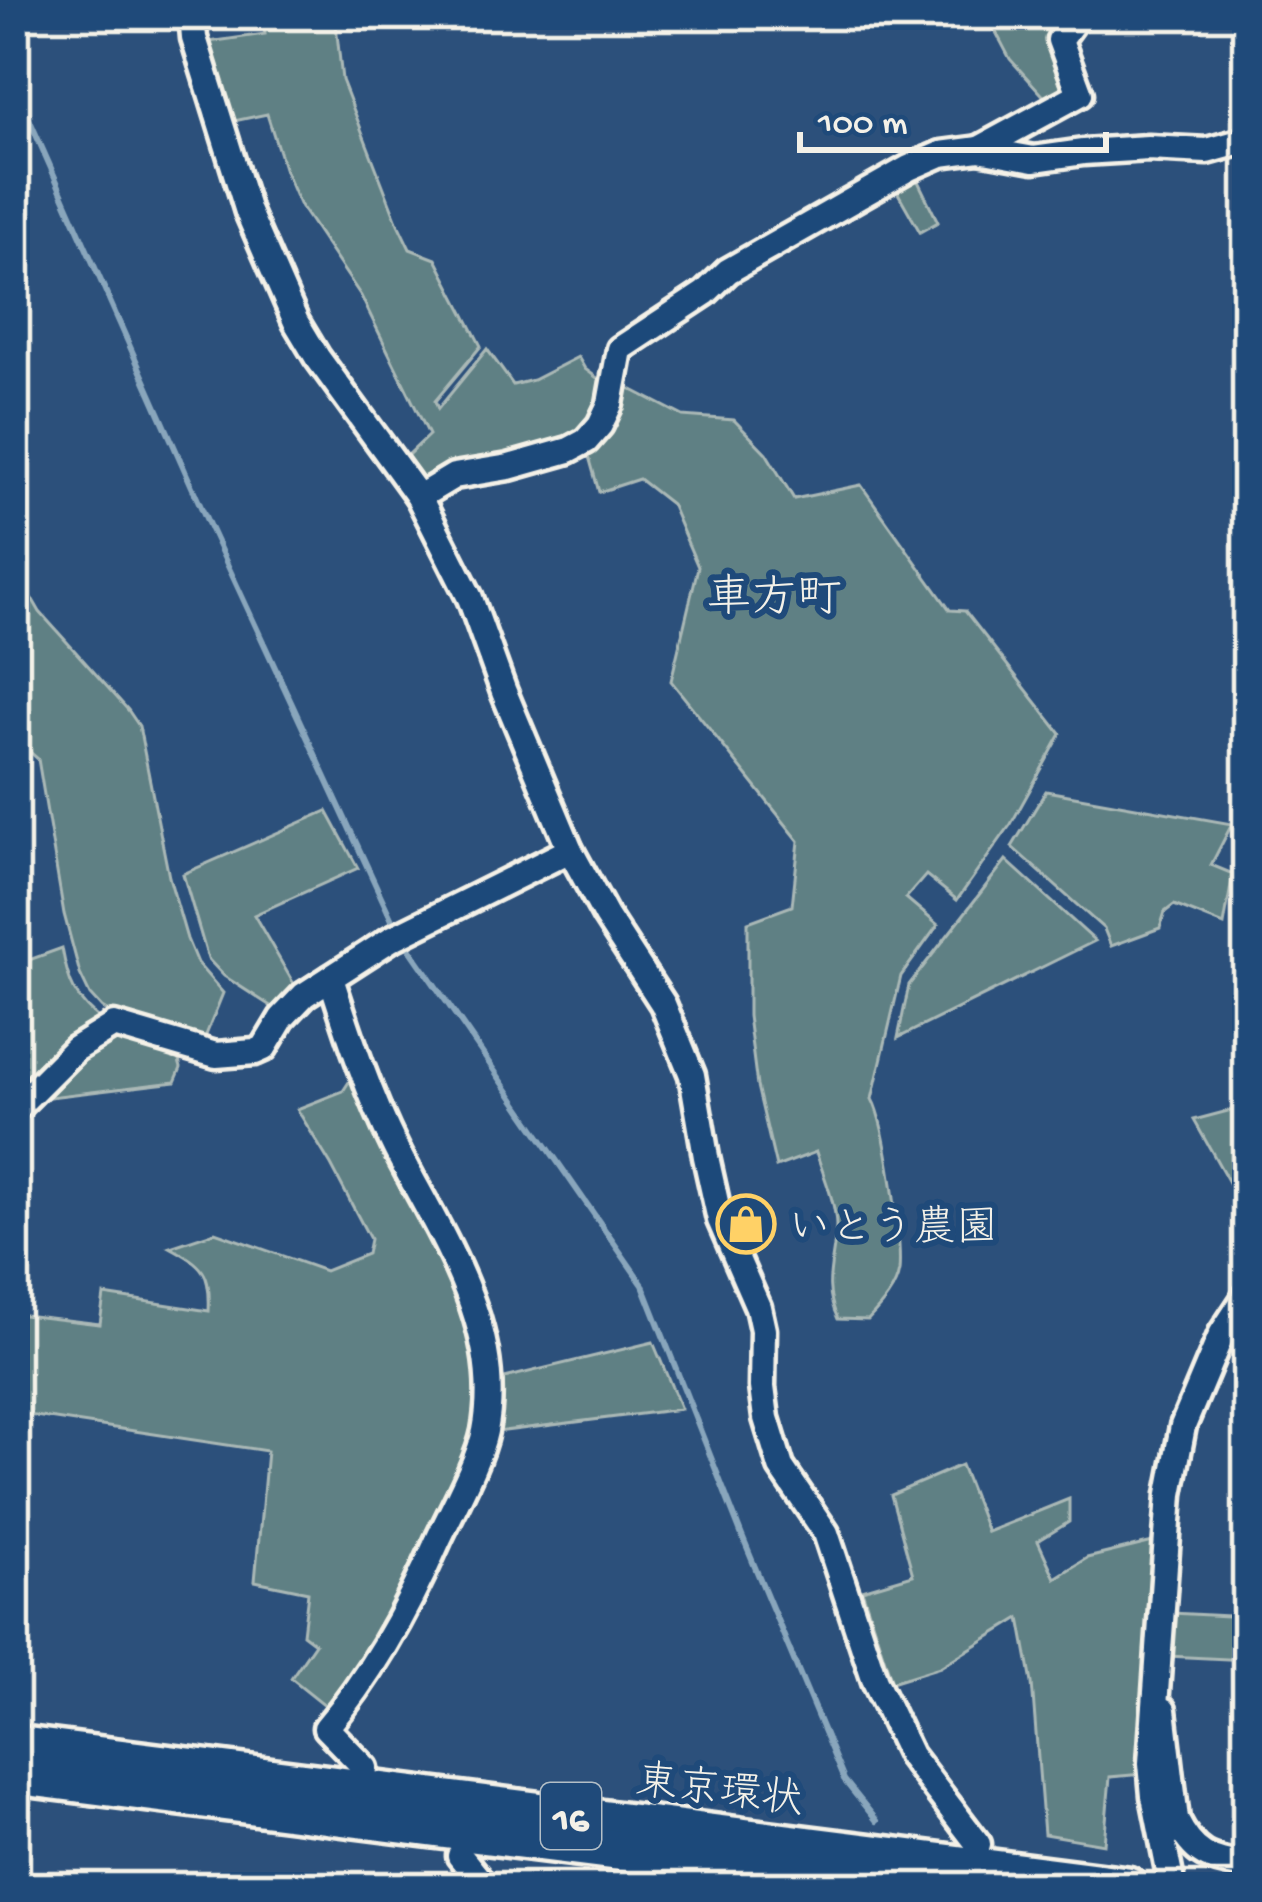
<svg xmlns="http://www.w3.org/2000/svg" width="1262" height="1902" font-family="'Gochi Hand','Klee One',sans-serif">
  <rect width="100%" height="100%" fill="#2c507b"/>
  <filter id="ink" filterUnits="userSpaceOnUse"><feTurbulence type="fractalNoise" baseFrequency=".00833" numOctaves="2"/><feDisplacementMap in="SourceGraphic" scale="24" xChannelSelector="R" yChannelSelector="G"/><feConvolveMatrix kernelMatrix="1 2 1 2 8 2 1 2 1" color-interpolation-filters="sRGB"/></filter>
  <g filter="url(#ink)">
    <g fill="#5f8084" stroke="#aab8b6" stroke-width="3">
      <polygon points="262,15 335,15 342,80 398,224 410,249 436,259 481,346 435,401 438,409 487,349 513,385 533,380 578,357 585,369 604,383 601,404 578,437 426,482 407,456 429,435 361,296 299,204 285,171 267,114 234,121 209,42 265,34"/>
      <polygon points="987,15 1068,15 1071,88 1049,102 1010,59"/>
      <polygon points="915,175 938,222 920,232 894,186"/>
      <path d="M623,385l60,31 51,4 32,33 28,46 67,-14 89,125 15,1 96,123 -50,90 -54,76 -31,-25 -20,23 32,27 -37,51 -29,123c14,25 30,143 27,172 -3,19 -18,35 -31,49l-30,-1c-17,-35 -3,-58 -2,-93 0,-23 -13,-52 -20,-74l-40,15 -19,-81 -9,-70v-94l44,-16 7,-65 -128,-160 27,-114 -27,-63 -32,-25 -40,13 -11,-39z"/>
      <polygon points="15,592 33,600 40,612 128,710 139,726 169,877 187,939 197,963 223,993 202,1045 119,1018 102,1008 90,995 80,974 64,914 38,759 15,739"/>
      <polygon points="1046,791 1232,824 1211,865 1233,874 1224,925 1174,905 1165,912 1160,928 1111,946 1104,929 1012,847"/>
      <polygon points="327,811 358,868 254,915 298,991 275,1009 224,976 208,959 183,874"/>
      <polygon points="1006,860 1095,941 898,1038 909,985"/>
      <path d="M62,948c6,35 13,53 43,75l-88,77 -2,-135z"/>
      <polygon points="117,1033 176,1050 181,1068 175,1082 33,1099 82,1053"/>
      <path d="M358,1068l96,204 29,110 -3,51 -65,142 -79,129 -10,2 -35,-28 24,-35 -12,-9 5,-42 -53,-11 12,-130 -252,-38v-99l85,10 4,-29 105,16c2,-39 -6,-46 -39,-64l45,-15 110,39 42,-17 3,-15 -39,-74 -34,-56 46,-18z"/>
      <polygon points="1239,1108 1247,1128 1247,1188 1235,1193 1194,1120"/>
      <polygon points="653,1342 681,1409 488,1433 492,1381"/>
      <polygon points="961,1465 987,1532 1069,1499 1069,1522 1038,1541 1055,1578 1087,1558 1153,1542 1151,1664 1144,1774 1110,1777 1104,1844 1044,1834 1032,1683 1020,1618 940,1667 892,1682 862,1590 913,1575 891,1495"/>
      <polygon points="1171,1613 1247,1617 1247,1660 1168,1656"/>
    </g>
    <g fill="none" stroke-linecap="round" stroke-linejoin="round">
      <g stroke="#89a6bc" stroke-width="6">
        <polyline points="15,87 209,525 397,931"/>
        <polyline points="405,942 643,1285 742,1536 844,1780 877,1821"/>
      </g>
      <defs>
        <g id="minor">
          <polyline points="192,15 194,38 248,212 296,322 317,357 419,497 470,598 504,692 570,850 606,916 663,1004 692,1075 706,1157 720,1220 758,1307 763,1330 762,1387 766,1418 781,1467 826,1533 875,1681 910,1755 978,1844"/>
          <polyline points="979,149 1080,94 1060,40 1078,15"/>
          <polyline points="419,497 454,476 509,467 569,450 586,441 600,425 610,404 620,349 705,293 728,271 909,168 941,154 979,149 1034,159 1083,152 1148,148 1207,151 1247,140"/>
          <path d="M331,978c18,57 38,117 65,171 44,86 109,179 89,282 -6,30 -33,79 -47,109 -29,66 -65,133 -112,188l39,40"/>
          <polyline points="15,1109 75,1049 114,1025 216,1055 255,1052 264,1048 282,1018 304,995 391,939 570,850"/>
          <path d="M1163,1710l13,110c18,36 33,40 71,46"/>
          <polyline points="460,1856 485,1887"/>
          <polyline points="1169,1887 1170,1876 1154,1796 1151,1763 1170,1494 1183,1426 1222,1333 1247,1295"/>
        </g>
        <g id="trunk">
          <polyline points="15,1746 1127,1887"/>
          <polyline points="15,1774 908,1887"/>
        </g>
      </defs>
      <use href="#minor" stroke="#f4f1e8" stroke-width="33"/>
      <use href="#trunk" stroke="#f4f1e8" stroke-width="48"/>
      <use href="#minor" stroke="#1f4a7a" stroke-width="24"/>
      <use href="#trunk" stroke="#1f4a7a" stroke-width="39"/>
    </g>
  </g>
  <defs>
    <symbol id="shop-ring" viewBox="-11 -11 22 22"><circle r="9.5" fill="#1f4a7a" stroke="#ffd166" stroke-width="1.5"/><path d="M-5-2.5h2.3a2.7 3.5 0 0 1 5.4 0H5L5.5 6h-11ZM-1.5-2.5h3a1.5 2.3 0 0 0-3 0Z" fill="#ffd166"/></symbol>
  </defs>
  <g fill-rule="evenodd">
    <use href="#shop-ring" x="713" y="1191" width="66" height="66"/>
  </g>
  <g text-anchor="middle" stroke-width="12" stroke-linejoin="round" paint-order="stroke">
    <rect fill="#1f4a7a" stroke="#b4bfc7" stroke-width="3" x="541" y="1783" width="60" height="66" rx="9"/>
    <g font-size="39" font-weight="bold" fill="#f4f1e8">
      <text x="571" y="1830">16</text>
    </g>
    <g font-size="42" fill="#f4f1e8" stroke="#1f4a7a" text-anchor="start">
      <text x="788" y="1239">いとう農園</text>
    </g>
    <g font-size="42" fill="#f4f1e8" stroke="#1f4a7a">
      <text transform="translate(720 1787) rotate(7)" y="15">東京環状</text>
    </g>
    <g font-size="45" fill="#f4f1e8" stroke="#1f4a7a">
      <text x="774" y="610">車方町</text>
    </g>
  </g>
  <rect width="1262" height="1902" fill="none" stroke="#1f4a7a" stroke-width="60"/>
  <rect x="30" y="30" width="1202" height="1842" fill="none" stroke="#f4f1e8" stroke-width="4.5" filter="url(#ink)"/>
  <path d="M800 132v18h306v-18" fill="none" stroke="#f4f1e8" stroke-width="6"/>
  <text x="818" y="132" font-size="36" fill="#f4f1e8" stroke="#1f4a7a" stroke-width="9" paint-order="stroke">100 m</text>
</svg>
